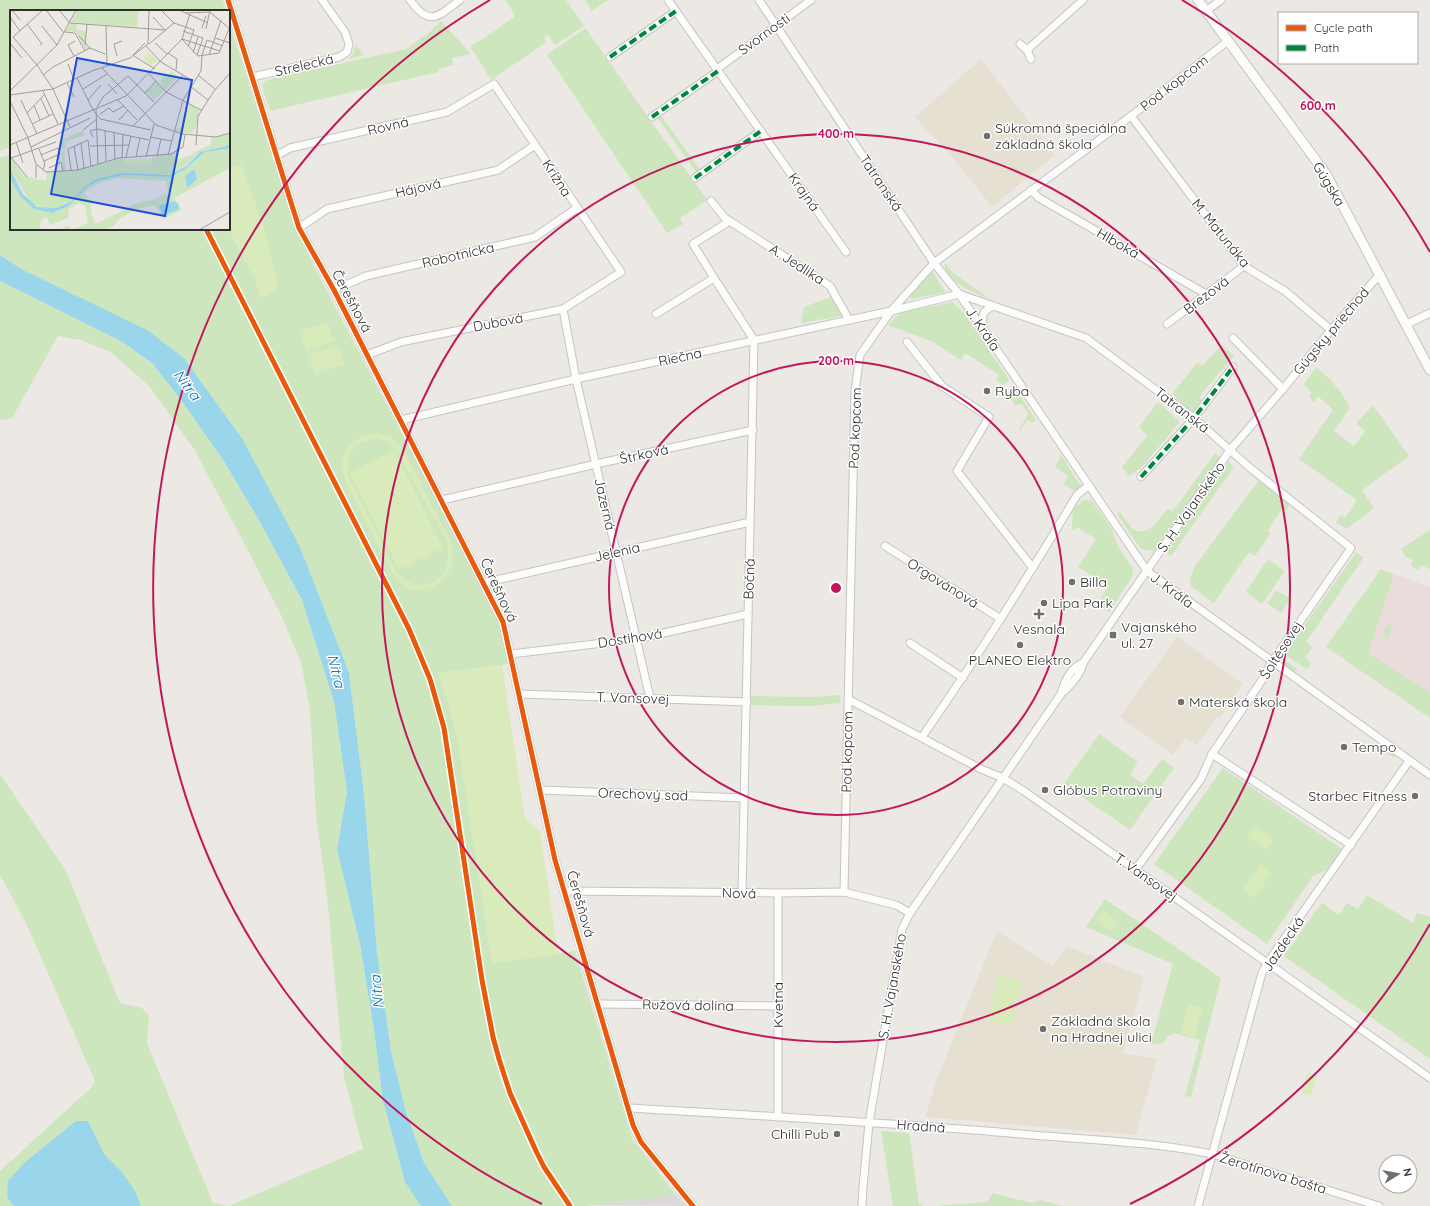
<svg xmlns="http://www.w3.org/2000/svg" width="1430" height="1206" font-family="Quicksand,sans-serif">
  <rect width="100%" height="100%" fill="#ece8e4"/>
  <polygon fill="#dcd9db" points="676,1195 686,1206 586,1205"/>
  <g fill="#e6e0d3">
    <polygon points="981,59 1055,155 992,207 958,164 915,117"/>
    <polygon points="1177,637 1243,684 1220,718 1218,716 1197,745 1186,738 1173,755 1120,717"/>
    <polygon points="997,931 1053,966 1067,946 1144,977 1123,1054 1157,1058 1136,1135 925,1117 935,1084"/>
  </g>
  <polygon fill="#e9dcdb" points="1394,574 1430,587 1430,692 1367,653"/>
  <g fill="#cee6be">
    <polygon points="0,0 222,0 226,11 11,11 11,147 0,151"/>
    <polygon points="505,0 566,0 584,26 555,45 548,35 544,38 547,42 491,80 470,46 486,37 514,17 515,15"/>
    <polygon points="585,0 608,0 592,11"/>
    <polygon points="441,21 471,54 452,58 453,65 438,69 438,72 270,111 263,90 263,83 267,80 406,49 430,32"/>
    <path d="M229,22l66,208 197,376 11,26 7,32 -72,9c10,24 15,49 21,74l33,216 83,-12 57,188 44,56 -89,11h-135l-28,-42 -18,-52 -15,-61 -14,-99 -13,-159 -15,-120 -49,-126 -116,-189 -161,-88 -23,-15v-97l11,-4v75h218z"/>
    <polygon points="584,29 586,29 707,200 680,218 683,224 667,233 547,55 548,54"/>
    <polygon points="356,44 364,55 348,59 352,56"/>
    <polygon points="660,114 700,170 696,172 657,117"/>
    <path d="M945,263l7,9 35,25 6,2v1c-12,-4 -53,-20 -48,-37z"/>
    <polygon points="933,272 945,292 912,299 910,297 911,294 926,277"/>
    <polygon points="0,281 121,341 152,363 181,400 222,458 260,522 302,600 334,702 347,792 337,850 360,944 374,1030 383,1101 405,1182 421,1206 0,1206 0,1171 92,1087 95,1081 26,923 0,875 0,774 66,871 120,1003 142,1008 149,1015 147,1043 213,1203 229,1206 363,1149 344,1077 327,896 316,815 310,709 301,663 282,617 242,539 194,449 150,387 111,352 81,340 58,336 12,418 0,420"/>
    <polygon points="833,296 842,313 842,316 801,323 804,307"/>
    <polygon points="952,302 965,314 1009,380 1006,383 1002,384 996,380 999,375 965,353 961,360 933,342 888,325 896,317 903,312"/>
    <polygon points="1222,345 1234,356 1199,397 1203,401 1196,410 1192,412 1172,394 1198,362 1202,366"/>
    <path d="M1316,367c15,12 26,25 34,41l-16,23 20,15 11,-15 -9,-7 17,-19 36,51 -47,34 12,18 -28,21 -10,-7 5,-7 4,3 12,-18 -58,-41 34,-49 -15,-14 -4,6 -5,-5 3,-4 -8,-9z"/>
    <polygon points="1016,390 1036,420 1033,423 1027,420 1020,431 1019,430 1028,414 1022,404 1015,405 1010,398 1009,393 1013,391"/>
    <polygon points="1158,402 1180,422 1141,468 1129,476 1122,467 1147,436 1139,427"/>
    <path d="M1215,453l5,4 -66,94 -13,-2 -24,-35 3,-2c3,5 7,10 11,15 15,14 28,-8 36,-18l6,2z"/>
    <polygon points="1061,455 1081,487 1077,490 1074,491 1064,484 1068,476 1055,467"/>
    <polygon points="1228,462 1234,467 1171,556 1165,553"/>
    <polygon points="1259,480 1287,501 1289,506 1287,511 1283,508 1268,530 1271,533 1255,556 1249,552 1214,603 1191,586 1190,579 1195,566"/>
    <polygon points="1084,500 1092,501 1111,528 1118,546 1131,566 1133,571 1133,576 1109,612 1098,604 1108,586 1078,567 1096,539 1077,527 1074,531 1072,529 1073,509"/>
    <polygon points="1430,530 1430,569 1421,565 1419,570 1411,566 1413,560 1405,556 1401,549"/>
    <polygon points="1356,553 1364,557 1306,642 1313,647 1305,658 1311,663 1307,669 1287,656 1287,650"/>
    <polygon points="1268,559 1285,571 1262,604 1246,592"/>
    <polygon points="1381,569 1394,574 1368,653 1430,692 1430,718 1326,647"/>
    <polygon points="1277,590 1290,599 1281,613 1267,603"/>
    <path d="M1389,624h2l1,5 -5,11 -2,-1c-3,-5 -1,-12 4,-15z"/>
    <polygon points="1283,659 1297,669 1294,674 1282,665"/>
    <polygon points="840,695 841,703 810,706 751,705 751,696 812,697"/>
    <polygon points="1099,734 1138,762 1130,775 1143,784 1162,759 1174,768 1130,830 1064,784"/>
    <polygon points="1380,743 1396,755 1394,758 1380,748 1377,748"/>
    <polygon points="1223,768 1342,849 1329,869 1313,876 1267,944 1154,864"/>
    <polygon points="1367,895 1413,923 1417,913 1430,917 1430,1059 1284,956 1321,904 1322,903 1339,915 1347,903 1358,909"/>
    <path d="M1105,899l116,79 -30,119 -6,-1 15,-56 -26,-7 -7,4 -3,6c-8,3 -17,1 -19,-7l8,1 20,-73 -87,-37z"/>
    <polygon points="881,1131 909,1133 919,1204 924,1206 893,1206"/>
    <polygon points="993,1193 1032,1203 1040,1200 1063,1206 934,1206 987,1202"/>
  </g>
  <g fill="#d9eabb" fill-rule="evenodd">
    <polygon points="241,164 263,225 278,283 274,291 261,298 255,280 228,229 229,229 229,168"/>
    <polygon points="328,322 334,341 306,351 300,331"/>
    <polygon points="338,345 345,364 315,374 308,355"/>
    <path d="M378,433l13,4 11,10 49,95c5,23 -3,45 -29,48 -6,1 -14,-1 -20,-5 -3,-3 -6,-6 -8,-9l-46,-89c-12,-30 -4,-50 30,-54zM379,439l10,4 8,8 50,91c5,20 -4,44 -28,43 -9,-1 -16,-8 -22,-13l-49,-96c-3,-23 7,-36 31,-37z"/>
    <polygon points="394,450 443,548 399,570 349,473"/>
    <path d="M502,665l23,154 15,12 18,123 -66,10 -33,-217c-6,-25 -11,-50 -21,-74z"/>
    <polygon points="1255,825 1274,840 1267,850 1247,836"/>
    <polygon points="1260,865 1272,872 1255,898 1243,890"/>
    <polygon points="1103,911 1119,922 1112,931 1096,920"/>
    <polygon points="999,975 1022,980 1012,1026 988,1020"/>
    <polygon points="1188,1004 1202,1008 1195,1037 1181,1033"/>
    <polygon points="1307,1073 1317,1076 1311,1096 1302,1093"/>
  </g>
  <g fill="#99d6ec">
    <polygon points="0,255 23,270 147,330 184,358 243,440 300,547 349,673 364,793 377,952 391,1051 406,1112 424,1163 452,1206 421,1206 405,1182 383,1101 374,1030 360,944 337,850 347,792 334,702 302,600 260,522 222,458 181,400 152,363 121,341 0,281"/>
    <polygon points="76,1121 88,1121 104,1154 122,1172 135,1191 141,1206 14,1206 7,1197 8,1181 24,1163"/>
  </g>
  <g fill="none" stroke-linecap="round" stroke-linejoin="round">
    <defs>
      <g id="street">
        <polyline points="228,0 299,228 334,290 503,622 555,860 633,1125 641,1142 693,1206"/>
        <path d="M410,0c20,28 28,16 50,0"/>
        <polyline points="668,0 846,252"/>
        <polyline points="759,0 934,263 959,294 1147,571 1430,775"/>
        <polyline points="1206,11 1221,0"/>
        <polyline points="1020,44 1027,50 1031,59"/>
        <polyline points="1027,50 1083,0"/>
        <polyline points="610,57 676,11"/>
        <polyline points="717,69 811,0"/>
        <polyline points="252,77 339,57 347,52 349,44 345,32 322,0"/>
        <polyline points="1131,116 1244,266 1285,291 1331,330"/>
        <polyline points="652,117 718,71"/>
        <polyline points="278,155 290,148 447,112 494,84 621,272 563,309 401,342 367,355"/>
        <polyline points="695,178 761,131"/>
        <polyline points="1031,190 1039,198 1206,294"/>
        <polyline points="711,201 725,218 830,286 849,320"/>
        <polyline points="299,228 327,209 498,170 535,145"/>
        <polyline points="714,278 693,244 730,221"/>
        <polyline points="334,290 366,276 535,237 577,208"/>
        <polyline points="959,294 1086,338 1194,418 1249,467 1351,548 1272,662 1262,680 1212,754 1201,779 1136,869"/>
        <polyline points="563,309 576,379 650,698"/>
        <polyline points="656,314 714,278 754,340 742,893"/>
        <polyline points="1167,324 1244,266"/>
        <polyline points="1405,325 1430,313"/>
        <path d="M983,328c-1,-12 -2,-17 11,-22"/>
        <polyline points="1233,338 1283,389"/>
        <polyline points="907,342 942,386 989,417 957,471 1033,568"/>
        <polyline points="401,420 576,379 891,311 959,294"/>
        <polyline points="1141,477 1194,418 1233,367"/>
        <polyline points="442,500 596,464 753,430"/>
        <polyline points="885,546 1001,619"/>
        <polyline points="483,583 750,522"/>
        <polyline points="910,643 963,678"/>
        <polyline points="511,654 637,639 748,614"/>
        <polyline points="520,694 747,702"/>
        <path d="M1061,694c3,-12 10,-27 22,-31"/>
        <polyline points="848,699 981,769 1003,778 1024,791 1430,1078"/>
        <path d="M922,737c55,-79 106,-160 155,-242l12,-10"/>
        <polyline points="1212,754 1351,845"/>
        <polyline points="541,790 744,798"/>
        <polyline points="564,891 778,893 844,892 896,905 910,913"/>
        <polyline points="844,892 855,391 860,355 891,311 934,263 1131,116 1228,41"/>
        <polyline points="778,893 778,1117"/>
        <polyline points="599,1004 778,1006"/>
        <path d="M629,1108c134,8 269,15 403,27 60,5 121,7 180,19l167,52"/>
        <path d="M862,1206l1,-19 6,-64 33,-194 8,-16 151,-219c9,-8 20,-19 22,-31l147,-213 53,-61 48,-59 49,-56"/>
        <polyline points="1198,1206 1262,973 1268,962 1409,761"/>
      </g>
      <polyline id="secondary" points="1198,0 1326,174 1430,370"/>
    </defs>
    <use href="#street" stroke="#c5c4c5" stroke-width="9"/>
    <use href="#secondary" stroke="#c5c4c5" stroke-width="11"/>
    <use href="#street" stroke="#fcfcfb" stroke-width="7"/>
    <use href="#secondary" stroke="#fcfcfb" stroke-width="9"/>
    <g stroke="#00873e" stroke-width="4" stroke-dasharray="8 4" stroke-linecap="butt">
      <polyline points="610,57 676,11"/>
      <polyline points="652,117 718,71"/>
      <polyline points="695,178 761,131"/>
      <polyline points="1141,477 1194,418 1233,367"/>
    </g>
    <defs>
      <g id="cycleway">
        <polyline points="228,0 299,228 334,290 503,622 555,860 633,1125 641,1142 693,1206"/>
        <polyline points="206,229 409,629 430,679 444,728 482,980 493,1037 499,1059 510,1093 536,1151 544,1167 570,1206"/>
      </g>
    </defs>
    <use href="#cycleway" stroke="#fff" stroke-width="8"/>
    <use href="#cycleway" stroke="#e8590c" stroke-width="5"/>
  </g>
  <g fill="none" stroke="#c2185b" stroke-width="2">
    <circle cx="836" cy="588" r="227"/>
    <circle cx="836" cy="588" r="454"/>
    <path d="M1430 924A682 682 0 0 1 1130 1204M542 1204A682 682 0 0 1 490 0M1182 0A682 682 0 0 1 1430 252"/>
  </g>
  <g fill="#706f6e" stroke="#fff" stroke-width="1.5">
    <circle cx="987" cy="136" r="4"/>
    <circle cx="987" cy="391" r="4"/>
    <circle cx="1072" cy="582" r="4"/>
    <circle cx="1044" cy="603" r="4"/>
    <path d="M1037 608h4v4h4v4h-4v4h-4v-4h-4v-4h4z"/>
    <rect x="1109" y="631" width="8" height="8" rx="2"/>
    <circle cx="1020" cy="645" r="4"/>
    <circle cx="1181" cy="702" r="4"/>
    <circle cx="1344" cy="747" r="4"/>
    <circle cx="1045" cy="790" r="4"/>
    <circle cx="1415" cy="796" r="4"/>
    <circle cx="1043" cy="1029" r="4"/>
    <circle cx="837" cy="1134" r="4"/>
  </g>
  <g text-anchor="middle" stroke-width="3" stroke-linejoin="round" paint-order="stroke">
    <g font-size="14" fill="#2e2e2e" stroke="#fff">
      <text transform="translate(764 34) rotate(-36)" y="5">Svornosti</text>
      <text transform="translate(304 65) rotate(-13)" y="5">Strelecká</text>
      <text transform="translate(1174 83) rotate(-38)" y="5">Pod kopcom</text>
      <text transform="translate(388 126) rotate(-13)" y="5">Rovná</text>
      <text transform="translate(557 178) rotate(57)" y="5">Krížna</text>
      <text transform="translate(881 183) rotate(56)" y="5">Tatranská</text>
      <text transform="translate(1329 184) rotate(59)" y="5">Gúgska</text>
      <text transform="translate(418 188) rotate(-13)" y="5">Hájová</text>
      <text transform="translate(804 192) rotate(55)" y="5">Krajná</text>
      <text transform="translate(1221 233) rotate(51)" y="5">M. Matunáka</text>
      <text transform="translate(1118 243) rotate(30)" y="5">Hlboká</text>
      <text transform="translate(458 255) rotate(-13)" y="5">Robotnícka</text>
      <text transform="translate(797 264) rotate(33)" y="5">A. Jedlika</text>
      <text transform="translate(1206 295) rotate(-37)" y="5">Brezová</text>
      <text transform="translate(352 301) rotate(62)" y="5">Čerešňová</text>
      <text transform="translate(498 322) rotate(-11)" y="5">Dubová</text>
      <text transform="translate(983 329) rotate(56)" y="5">J. Kráľa</text>
      <text transform="translate(1331 331) rotate(-50)" y="5">Gúgsky priechod</text>
      <text transform="translate(680 357) rotate(-12)" y="5">Riečna</text>
      <text transform="translate(1182 410) rotate(38)" y="5">Tatranská</text>
      <text transform="translate(855 428) rotate(-88)" y="5">Pod kopcom</text>
      <text transform="translate(644 454) rotate(-12)" y="5">Štrková</text>
      <text transform="translate(605 504) rotate(77)" y="5">Jazerná</text>
      <text transform="translate(1191 507) rotate(-55)" y="5">S. H. Vajanského</text>
      <text transform="translate(617 552) rotate(-13)" y="5">Jelenia</text>
      <text transform="translate(749 579) rotate(-88)" y="5">Bočná</text>
      <text transform="translate(943 583) rotate(32)" y="5">Orgovánová</text>
      <text transform="translate(499 590) rotate(65)" y="5">Čerešňová</text>
      <text transform="translate(1172 590) rotate(37)" y="5">J. Kráľa</text>
      <text transform="translate(630 638) rotate(-9)" y="5">Dostihová</text>
      <text transform="translate(1281 650) rotate(-57)" y="5">Šoltésovej</text>
      <text transform="translate(633 698) rotate(2)" y="5">T. Vansovej</text>
      <text transform="translate(847 752) rotate(-89)" y="5">Pod kopcom</text>
      <text transform="translate(643 794) rotate(2)" y="5">Orechový sad</text>
      <text transform="translate(1146 877) rotate(35)" y="5">T. Vansovej</text>
      <text transform="translate(739 893) rotate(1)" y="5">Nová</text>
      <text transform="translate(581 904) rotate(74)" y="5">Čerešňová</text>
      <text transform="translate(1283 944) rotate(-56)" y="5">Jazdecká</text>
      <text transform="translate(892 986) rotate(-80)" y="5">S. H. Vajanského</text>
      <text transform="translate(688 1005) rotate(1)" y="5">Ružová dolina</text>
      <text transform="translate(778 1005) rotate(-90)" y="5">Kvetná</text>
      <text transform="translate(921 1126) rotate(4)" y="5">Hradná</text>
      <text transform="translate(1273 1173) rotate(17)" y="5">Žerotínova bašta</text>
    </g>
    <g font-size="14" fill="#2e2e2e" stroke="#fff" text-anchor="start">
      <text x="995" y="133">Súkromná špeciálna<tspan x="995" dy="16">základná škola</tspan></text>
      <text x="995" y="396">Ryba</text>
      <text x="1080" y="587">Billa</text>
      <text x="1052" y="608">Lipa Park</text>
      <text x="1121" y="632">Vajanského<tspan x="1121" dy="16">ul. 27</tspan></text>
      <text x="1039" y="634" text-anchor="middle">Vesnala</text>
      <text x="1020" y="665" text-anchor="middle">PLANEO Elektro</text>
      <text x="1189" y="707">Materská škola</text>
      <text x="1352" y="752">Tempo</text>
      <text x="1053" y="795">Glóbus Potraviny</text>
      <text x="1407" y="801" text-anchor="end">Starbec Fitness</text>
      <text x="1051" y="1026">Základná škola<tspan x="1051" dy="16">na Hradnej ulici</tspan></text>
      <text x="829" y="1139" text-anchor="end">Chilli Pub</text>
    </g>
    <g font-size="15" font-style="italic" fill="#0d6fa3" stroke="#fff">
      <text transform="translate(187 385) rotate(53)" y="5">Nitra</text>
      <text transform="translate(336 671) rotate(77)" y="5">Nitra</text>
      <text transform="translate(377 992) rotate(-96)" y="5">Nitra</text>
    </g>
  </g>
  <g transform="translate(10 10)">
    <rect width="220" height="220" fill="#ece8e4"/>
    <path d="M67,0h62l-2,17 -66,-5zM60,14h7l-1,5 10,3 -2,12 5,4 -3,2 -10,-18 -10,-1zM161,61l8,5 -14,14 -4,-5v-4l4,-8 3,2zM146,72l8,9 -10,9 -8,-8zM180,95l9,5 -3,17 -5,7 -17,-3 1,-2 7,-1v-6zM73,120l2,5 -20,7 2,7 -3,1 2,20h-3l-2,-18 3,-2 -6,-8zM220,124v11l-30,7 -22,20 -20,4 -37,-3 -33,10 -16,18 -16,7 -12,1 -13,-6 -21,-34v-13l14,20 22,5 1,-9 31,-2 45,-12v7h28l1,-8 25,-5 -1,8 14,-4 10,-7 11,-4v-7zM220,139v19l-56,30 8,12 -18,9 -9,-14 -21,5 -14,9 -8,8 -10,3h-30l16,-7 -3,-18 -6,-2 -11,7 2,20h-11l11,-5 -2,-7 -18,7 -3,-8 -6,3 -1,10h-30v-52l8,14 16,17 18,4 17,-7 19,-20 10,-5 25,-6 47,2 19,-11 16,-14zM109,168l47,3 3,13 -34,10 -39,20 -5,-11v-12l-7,-8 13,-9z" fill="#cee6be" fill-rule="evenodd"/>
    <path d="M138,42l10,8 -6,6 -9,-8zM113,149h29l-1,6h-28z" fill="#d9eabb"/>
    <path d="M220,135l-2,4 -23,3 -21,18 -14,7 -47,-2 -25,6 -10,5 -19,20 -17,7 -18,-4 -14,-13 -10,-18v-9l13,25 14,13 19,1 16,-7 13,-15 12,-7 24,-6 48,2 16,-8 15,-15zM184,159l3,10 -10,9 -2,-12zM164,191l5,4 -1,5 -15,5 -4,-9z" fill="#99d6ec"/>
    <path fill="none" stroke="#a09e9b" stroke-width="1" d="M2,0l8,10M33,0l-30,27 24,28 16,24 17,38M36,0l18,23M49,0l11,13M151,0l13,13 20,7 -6,17M169,0l29,13M200,2l20,17M176,3l24,-1M0,7l10,14M143,7l11,12M60,13l96,7M17,14l15,20 -2,1M96,15l1,41M32,16l15,19M192,18l4,-12M196,19l4,-19M173,21l20,7 -6,17M55,22l10,1 10,18M69,26l11,12 15,6M205,28l15,5M172,29l16,17 21,-3 10,-24M172,29l38,12M0,33l12,15M145,33l12,11M139,34l25,-21M75,35l2,-21M136,36l15,16 32,19M158,43l9,6 -1,11M183,43l5,-16M123,45l12,-12M199,45l12,-35M64,46l-6,-11 7,-4M107,46l-3,-12 8,-3M124,46l21,13M58,54l6,16M92,58l54,57 26,9 34,3 14,-4M139,64l17,18 35,18M33,65l10,-8 37,-19M188,65l17,14M67,68l16,32 7,9 51,11M57,73l7,14M98,74l9,10M180,76l18,14M73,79l24,-15M0,81l47,-46 19,-35M33,81l15,33M135,83l11,-12M0,85l43,-6 39,-18 38,-13 18,-14 1,-34M31,89l8,17M107,89l20,21M11,90l16,34M78,90l13,-15M0,91l18,37 8,26 10,8 32,-2 41,-12 52,-4 12,-7 2,-12M24,95l6,15M87,97l6,-10 25,-21 26,26M86,99l2,55M17,103l17,-18M90,104l9,-6 4,4 11,-6M109,110l9,-10M22,114l21,-10M123,116l50,-51M73,120l14,-11M95,120l1,31M104,122l1,27M83,127l-3,-6 7,-2 52,11M140,127l21,4M6,132l7,21M71,133l3,25M0,135l116,-49 56,-57 8,-25M186,135l2,-29 16,-25 16,-18M64,136l4,24M80,136l39,-1M21,137l59,-29M29,139l6,15 -2,6M31,145l17,-7 2,6 -16,7M158,145l15,-55 18,-29 1,-16 5,-15 16,6M0,146l17,21M147,146l4,-17M116,147l5,-21M126,147l4,-19M136,147l8,-33M1,148l45,-16M112,148l1,-23M26,155v13M39,158l12,-6 2,9M61,160l-3,-21 20,-9 3,26M189,220l31,-18"/>
    <path fill="#1d4ed8" fill-opacity="0.15" stroke="#1d4ed8" stroke-width="2" d="M67,48l115,22 -27,136 -114,-22z"/>
    <rect width="220" height="220" fill="none" stroke="#2e2e2e" stroke-width="2"/>
  </g>
  <circle cx="836" cy="588" r="6" fill="#c2185b" stroke="#fff" stroke-width="2"/>
  <g font-size="12" text-anchor="middle" font-weight="bold" fill="#c2185b" stroke="#fff" stroke-width="3" stroke-linejoin="round" paint-order="stroke">
    <text x="1318" y="110">600 m</text>
    <text x="836" y="138">400 m</text>
    <text x="836" y="365">200 m</text>
  </g>
  <rect x="1278" y="12" width="140" height="52" fill="#ffffff" stroke="#ababab"/>
  <rect x="1286" y="25" width="20" height="6" fill="#e8590c" stroke="#ababab"/>
  <text x="1314" y="32" font-size="12" fill="#2e2e2e">Cycle path</text>
  <rect x="1286" y="45" width="20" height="6" fill="#00873e" stroke="#ababab"/>
  <text x="1314" y="52" font-size="12" fill="#2e2e2e">Path</text>
  <g transform="translate(1398 1174) rotate(79)"><circle r="19" fill="#ffffff" stroke="#ababab"/>
  <path d="M0-3L7 15L0 10L-7 15Z" fill="#706f6e"/>
  <text y="-6" font-size="11" font-weight="bold" text-anchor="middle" fill="#2e2e2e">N</text>
  </g>
</svg>
